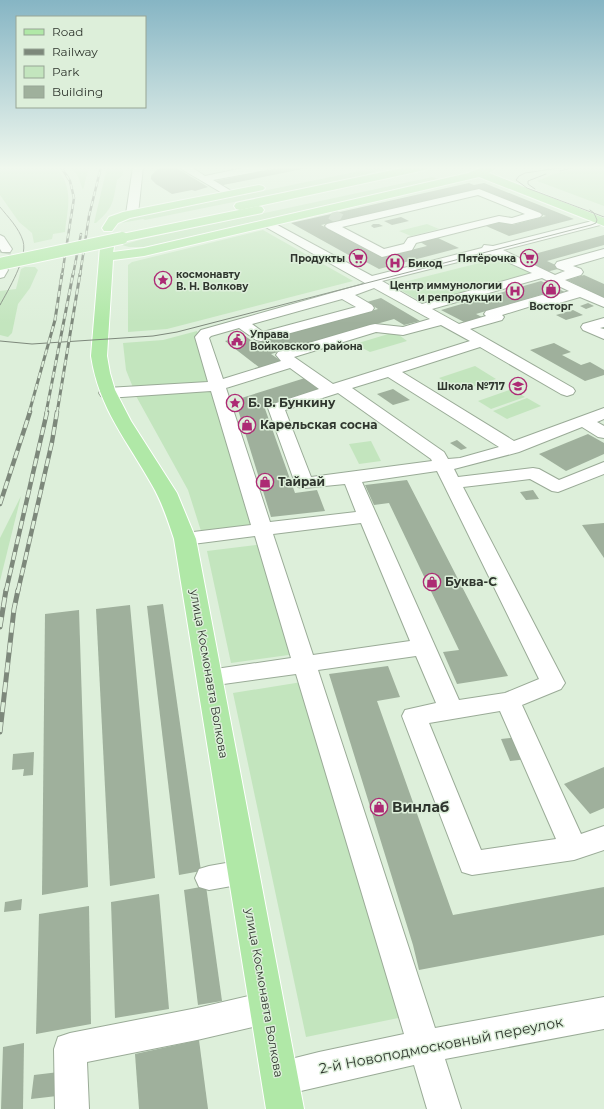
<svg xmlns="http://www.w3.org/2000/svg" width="604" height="1109" font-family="Montserrat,sans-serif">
  <rect width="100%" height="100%" fill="#ddefda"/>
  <g fill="#c3e5be">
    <path d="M0,167l56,1c18,20 12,38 9,64l-12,2 -1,5 -18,4 -2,-10 -13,-11 -19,-27z"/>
    <polygon points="71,167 89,167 83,190 78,176"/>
    <path d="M107,167h17l-1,8 -6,5c-4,22 -3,27 -21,43h-2z"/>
    <polygon points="379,167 387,167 362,176 145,220 143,219 121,223 131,218"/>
    <polygon points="582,167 604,167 604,206 537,181 554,174"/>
    <polygon points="432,177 439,179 145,247 129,247 122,245 143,239"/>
    <polygon points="427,224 439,229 411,236 399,231"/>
    <polygon points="263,230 353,281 167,329 128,332 128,265 132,262"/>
    <polygon points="499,258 533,274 423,303 392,285"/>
    <polygon points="25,267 35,267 38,270 30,288 18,304 12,333 8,337 0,335 0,291 16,289 21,269"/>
    <polygon points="197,331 212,384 134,390 126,370 123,343 163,340"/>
    <polygon points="395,332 407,341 370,352 355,344"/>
    <polygon points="475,366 496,379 460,391 439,378"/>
    <polygon points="213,389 257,525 201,531 188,490 136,396"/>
    <polygon points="512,389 525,397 491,409 478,401"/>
    <polygon points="527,398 541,406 507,419 493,411"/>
    <polygon points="371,441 381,461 359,464 349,444"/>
    <polygon points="21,496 0,581 0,538"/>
    <polygon points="264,544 296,654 231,663 207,551"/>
    <polygon points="308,681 408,1016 306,1037 233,693"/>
  </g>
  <g fill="#9fb09c">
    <polygon points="163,167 175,167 208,187 195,191 192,190 172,194 156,184 151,179 151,176 157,169"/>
    <polygon points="283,167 308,168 223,185 215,181"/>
    <polygon points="469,183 474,185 484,183 574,219 509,236 486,226 504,221 512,225 546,216 479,189 321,225 382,257 427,246 420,242 438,238 459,248 379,269 366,262 363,263 291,223"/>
    <polygon points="401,217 409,221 392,225 384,221"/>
    <polygon points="373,224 379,224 383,226 374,228 371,226"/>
    <polygon points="604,235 604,245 547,261 562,268 546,272 516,259"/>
    <polygon points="584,275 604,284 604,298 567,280"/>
    <polygon points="541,281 565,292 549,297 543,294 476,314 482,317 464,322 441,310"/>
    <polygon points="381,298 420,321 404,325 394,319 271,354 281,361 260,368 225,341 245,336 255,343 378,309 367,302"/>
    <polygon points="588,303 594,306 586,309 580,306"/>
    <polygon points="573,310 583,315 566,320 556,315"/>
    <polygon points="554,343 571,352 562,355 581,365 590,362 604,370 604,375 585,381 530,350"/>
    <polygon points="305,378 318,389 264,406 295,493 317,490 325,511 271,517 235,400"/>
    <polygon points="393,389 410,400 393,405 377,394"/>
    <polygon points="588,434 604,443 604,454 566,471 539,454"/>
    <polygon points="457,440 467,448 461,450 450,443"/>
    <polygon points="407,480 508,676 457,684 443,652 459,650 389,503 374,505 365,485"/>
    <polygon points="533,490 539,499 526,500 520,492"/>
    <polygon points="604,523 604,558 582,525"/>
    <polygon points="163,604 201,871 179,875 147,606"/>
    <polygon points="130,605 155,878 110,886 96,609"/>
    <polygon points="79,610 88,887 42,895 45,614"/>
    <polygon points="388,666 400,697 377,701 453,915 604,887 604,935 419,970 413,945 329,674"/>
    <polygon points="518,737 528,759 510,761 501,739"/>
    <polygon points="34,752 33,775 23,776 24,769 12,770 13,754"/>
    <polygon points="604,767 604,808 590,814 564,784"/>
    <polygon points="206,886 222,1001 198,1005 184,890"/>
    <polygon points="159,894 169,1009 115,1018 111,902"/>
    <polygon points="22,899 21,910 4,912 5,902"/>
    <polygon points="89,906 91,1024 36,1034 39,914"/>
    <polygon points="199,1040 208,1109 139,1109 135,1054"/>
    <polygon points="24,1043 23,1109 1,1109 3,1047"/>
    <polygon points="59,1072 57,1096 31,1099 34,1075"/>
  </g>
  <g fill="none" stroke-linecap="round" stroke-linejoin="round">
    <g stroke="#bacab8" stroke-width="11" stroke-dasharray="11 5.5" stroke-linecap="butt">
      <polyline points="331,214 342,220"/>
      <polyline points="2,270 6,249"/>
    </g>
    <defs>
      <g id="minor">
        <polygon points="133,167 143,167 138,214 132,217 126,214"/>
        <polygon points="178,167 191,167 205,176 248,167 271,167 266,170 213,180 233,192 234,194 229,197"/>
        <path d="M479,189l61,24 2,2 -2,2 -28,7 -13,-2 -83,21 -4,7 -30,7 -55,-29 -2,-2 2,-2 4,-1zM478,195l47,19 -13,4 -13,-2 -91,22 -4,6 -20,5 -42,-22z"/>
        <path d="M604,218v6l-101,26 52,25 10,-4 -8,-3 -2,-3 2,-3 47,-13v8l-31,9 8,3 2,3 -2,3 -16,5 39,18v9l-24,-10 -31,9 -8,-3 -39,12 2,2 -2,3 -32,9 103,59 2,3 -2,3 -6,2 -6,-2 -81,-47 -78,25 112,69 90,-33v11l-7,3 7,4v12l-6,-1 -16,-10 -63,25 -65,17 4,8 75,-9 6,1 20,11 45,-18v12l-46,18 -6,-1 -22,-12 -67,8 102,196 -4,6 -39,16 59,129 23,-8v24l-30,10 -102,15 -10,-3 -60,-156 3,-6 31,-7 -20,-47 -98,14 117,358 169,-31v32l-159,30 16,50h-34l-13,-44 -135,31 -12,-5 -5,-12 5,-12 12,-5 40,-10 85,-18 -108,-360 -87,12 -8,-2 -4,-6 4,-6 8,-2 82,-12 -36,-122 -70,9 -7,-2 -3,-4 3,-4 7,-2 66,-8 -40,-134 -104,7 -6,-2 -2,-3 2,-3 6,-2 101,-6 -13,-45 6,-7 159,-45 5,-2 -103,-58 -2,-2 2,-2h8l102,55 110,-28 2,-3 9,1zM490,254l42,19 -110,31 -40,-23zM542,278l27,13 -19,6 -8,-2 -56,16 -2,3 2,2 -27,8 -27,-15zM374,288l56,31 -27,8 -28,-3 -5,1 -92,27 -2,3 5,6 -58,18 -14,-41 2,-2 28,-8 17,12 5,1 111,-30 2,-3 -2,-3 -17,-10zM342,299l14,8 -93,25 -11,-8zM441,325l29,16 -137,43 -39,-27 82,-25 27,3zM290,368l29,21 -49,16 -2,3 27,75 3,4 6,1 41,-4 11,28 -86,10 -44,-134zM388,377l111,70 -39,11 -12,1 -4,-7 -92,-64zM338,393l93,66 1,2 -121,16 -26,-67zM437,471l6,12 96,196 -34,14 -46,7 -97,-218zM361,523l49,118 -97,14 -40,-121zM500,711l56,128 -75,11 -52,-127z"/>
        <polygon points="0,235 4,237 12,249 10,252 2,252 0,249"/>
        <polygon points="2,266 6,267 8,270 4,277 0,278 0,267"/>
        <polygon points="604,318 604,327 600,328 604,329 604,339 583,330 581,327 583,324"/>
        <polygon points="243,860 253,863 257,872 253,881 243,884 209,890 199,887 195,878 199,869 209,866"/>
        <polygon points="266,992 277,997 282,1008 277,1019 266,1024 197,1040 87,1062 89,1109 55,1109 54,1049 58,1037 70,1033 197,1008"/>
      </g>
      <g id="major">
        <polygon points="407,167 430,167 425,170 240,210 236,209 234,206 236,203 240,202"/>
        <path d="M483,167h16l-10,6 115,45v8l-125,-49 -335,79 -31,4 -6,96 3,17 5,17 16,31 46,72 19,46 108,570h-38l-92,-570c-6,-18 -12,-37 -22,-54 -25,-45 -53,-76 -61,-129l9,-109 2,-3h10l2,3 -1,5 31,-4 324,-75z"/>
        <polygon points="259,185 263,186 265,188 263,190 130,218 118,223 112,231 104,231 102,228 109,217 123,212"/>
        <polygon points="258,206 262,207 264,210 262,213 122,242 117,241 116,238 117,235 122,234"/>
      </g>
    </defs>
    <use href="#minor" stroke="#9aab97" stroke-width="2"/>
    <use href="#major" stroke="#fff" stroke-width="2"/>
    <use href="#minor" fill="#fff" fill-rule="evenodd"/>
    <use href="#major" fill="#b0e8a7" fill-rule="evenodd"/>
    <g stroke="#7d887b" stroke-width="1">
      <polyline points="565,167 525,173 519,176 516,180 527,188 604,217"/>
      <polyline points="560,171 576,167"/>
      <polyline points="535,189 528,184 528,181 546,174"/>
      <path d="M0,207c8,10 19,21 23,34 5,17 -15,49 -23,64"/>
      <polyline points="0,341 32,344 153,336 177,332 591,225 596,223 597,220 594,213 590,210"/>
    </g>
    <defs>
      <g id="rail-far3">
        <polyline points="61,167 70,181 74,198 62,275"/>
        <polyline points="73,275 81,234"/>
        <polyline points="80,275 89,216 101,167"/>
      </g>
      <g id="rail-far2">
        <polyline points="29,413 55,320 62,274"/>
        <polyline points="46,413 73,274"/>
        <polyline points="57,413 80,274"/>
      </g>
      <g id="rail-far1">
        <polyline points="0,504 30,412"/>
        <polyline points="6,591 47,412"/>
        <polyline points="18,591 52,442 57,412"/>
      </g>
      <g id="rail">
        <polyline points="0,627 6,590"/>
        <polyline points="0,732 14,609 18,590"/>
      </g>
    </defs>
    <use href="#rail-far3" stroke="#7d887b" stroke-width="2.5"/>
    <use href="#rail-far2" stroke="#7d887b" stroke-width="3"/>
    <use href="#rail-far1" stroke="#7d887b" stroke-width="4.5"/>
    <use href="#rail" stroke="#7d887b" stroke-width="5"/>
    <use href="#rail-far3" stroke="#ddefda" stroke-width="1.5" stroke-dasharray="5" stroke-linecap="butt"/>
    <use href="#rail-far2" stroke="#ddefda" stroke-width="2" stroke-dasharray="6" stroke-linecap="butt"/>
    <use href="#rail-far1" stroke="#ddefda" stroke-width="3" stroke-dasharray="8" stroke-linecap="butt"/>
    <use href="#rail" stroke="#ddefda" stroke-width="3.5" stroke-dasharray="10" stroke-linecap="butt"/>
    <defs>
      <polyline id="major-bridge" points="0,264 122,238"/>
    </defs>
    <use href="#major-bridge" stroke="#fff" stroke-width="14" stroke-linecap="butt"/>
    <use href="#major-bridge" stroke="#b0e8a7" stroke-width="12"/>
  </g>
  <linearGradient id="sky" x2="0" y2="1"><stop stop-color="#86b5c4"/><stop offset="0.52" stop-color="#f0f8ee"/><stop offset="1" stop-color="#f0f8ee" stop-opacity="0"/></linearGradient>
  <rect width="604" height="323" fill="url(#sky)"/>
  <defs>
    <symbol id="supermarket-ring" viewBox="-11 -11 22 22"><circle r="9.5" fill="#ddefda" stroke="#ad2a74" stroke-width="1.5"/><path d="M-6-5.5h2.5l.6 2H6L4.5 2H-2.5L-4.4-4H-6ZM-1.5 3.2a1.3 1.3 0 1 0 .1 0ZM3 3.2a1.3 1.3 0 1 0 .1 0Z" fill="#ad2a74"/></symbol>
    <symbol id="hospital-ring" viewBox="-11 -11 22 22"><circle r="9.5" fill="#ddefda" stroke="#ad2a74" stroke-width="1.5"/><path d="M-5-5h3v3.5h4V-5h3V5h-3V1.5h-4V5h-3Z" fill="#ad2a74"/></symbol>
    <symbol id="sight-ring" viewBox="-11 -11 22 22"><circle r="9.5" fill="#ddefda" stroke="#ad2a74" stroke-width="1.5"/><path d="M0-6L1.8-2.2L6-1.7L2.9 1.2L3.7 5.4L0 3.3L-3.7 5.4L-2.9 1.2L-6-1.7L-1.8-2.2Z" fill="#ad2a74"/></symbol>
    <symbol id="shop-ring" viewBox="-11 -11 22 22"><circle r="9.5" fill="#ddefda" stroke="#ad2a74" stroke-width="1.5"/><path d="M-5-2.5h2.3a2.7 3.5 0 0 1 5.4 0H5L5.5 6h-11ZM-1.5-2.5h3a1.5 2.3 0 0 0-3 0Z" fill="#ad2a74"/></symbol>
    <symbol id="civic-ring" viewBox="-11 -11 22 22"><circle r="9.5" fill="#ddefda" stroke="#ad2a74" stroke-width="1.5"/><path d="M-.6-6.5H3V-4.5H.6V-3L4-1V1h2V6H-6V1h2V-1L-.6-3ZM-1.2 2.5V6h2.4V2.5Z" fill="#ad2a74"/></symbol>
    <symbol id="school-ring" viewBox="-11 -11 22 22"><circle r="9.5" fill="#ddefda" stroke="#ad2a74" stroke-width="1.5"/><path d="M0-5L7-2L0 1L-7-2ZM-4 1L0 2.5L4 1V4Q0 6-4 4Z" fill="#ad2a74"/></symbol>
  </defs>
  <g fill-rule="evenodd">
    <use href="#supermarket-ring" x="348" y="248" width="20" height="20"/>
    <use href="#supermarket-ring" x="519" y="248" width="20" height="20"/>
    <use href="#hospital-ring" x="385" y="253" width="20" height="20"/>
    <use href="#sight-ring" x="153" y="270" width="20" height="20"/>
    <use href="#shop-ring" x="541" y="279" width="20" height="20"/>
    <use href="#hospital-ring" x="505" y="281" width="20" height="20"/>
    <use href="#civic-ring" x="227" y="330" width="20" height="20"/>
    <use href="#school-ring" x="508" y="376" width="20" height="20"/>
    <use href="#sight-ring" x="225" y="393" width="20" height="20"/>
    <use href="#shop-ring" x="237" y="415" width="20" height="20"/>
    <use href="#shop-ring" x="255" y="472" width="20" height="20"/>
    <use href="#shop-ring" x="422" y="572" width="20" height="20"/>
    <use href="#shop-ring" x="369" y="797" width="20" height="20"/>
  </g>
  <g text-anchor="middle" stroke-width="3" stroke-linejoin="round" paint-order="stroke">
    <g font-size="10" font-weight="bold" fill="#2f362e" stroke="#ddefda" text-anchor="end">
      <text x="345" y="262">Продукты</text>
      <text x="516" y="262">Пятёрочка</text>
      <text x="408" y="267" text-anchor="start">Бикод</text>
      <text x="176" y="278" text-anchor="start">космонавту<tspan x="176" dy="12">В. Н. Волкову</tspan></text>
      <text x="502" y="289">Центр иммунологии<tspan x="502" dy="12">и репродукции</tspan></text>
      <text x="551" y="310" text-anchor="middle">Восторг</text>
      <text x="250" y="338" text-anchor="start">Управа<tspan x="250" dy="12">Войковского района</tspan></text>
      <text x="505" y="390">Школа №717</text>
    </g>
    <g font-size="12" font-weight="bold" fill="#2f362e" stroke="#ddefda" text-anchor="start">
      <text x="248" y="407">Б. В. Бункину</text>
      <text x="260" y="429">Карельская сосна</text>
      <text x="278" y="486">Тайрай</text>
      <text x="445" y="586">Буква-С</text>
    </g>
    <g font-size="12" fill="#2f362e" stroke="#ddefda">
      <text transform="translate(209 674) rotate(80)" y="4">улица Космонавта Волкова</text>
      <text transform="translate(264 993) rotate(80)" y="4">улица Космонавта Волкова</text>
    </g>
    <g font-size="14" font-weight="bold" fill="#2f362e" stroke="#ddefda" text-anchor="start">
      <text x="392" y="812">Винлаб</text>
    </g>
    <g font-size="14" fill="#2f362e" stroke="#ddefda">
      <text transform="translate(441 1045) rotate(-11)" y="5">2-й Новоподмосковный переулок</text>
    </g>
  </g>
  <rect x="16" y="16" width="130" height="92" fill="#ddefda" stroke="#97a595"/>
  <rect x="24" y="29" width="20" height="6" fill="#b0e8a7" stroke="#97a595"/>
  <text x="52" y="36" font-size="12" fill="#2f362e">Road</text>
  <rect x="24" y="49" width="20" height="6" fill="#7d887b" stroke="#97a595"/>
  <text x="52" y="56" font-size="12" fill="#2f362e">Railway</text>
  <rect x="24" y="66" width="20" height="12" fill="#c3e5be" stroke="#97a595"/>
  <text x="52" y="76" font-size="12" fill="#2f362e">Park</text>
  <rect x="24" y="86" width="20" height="12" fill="#9fb09c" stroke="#97a595"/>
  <text x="52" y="96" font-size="12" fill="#2f362e">Building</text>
</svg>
